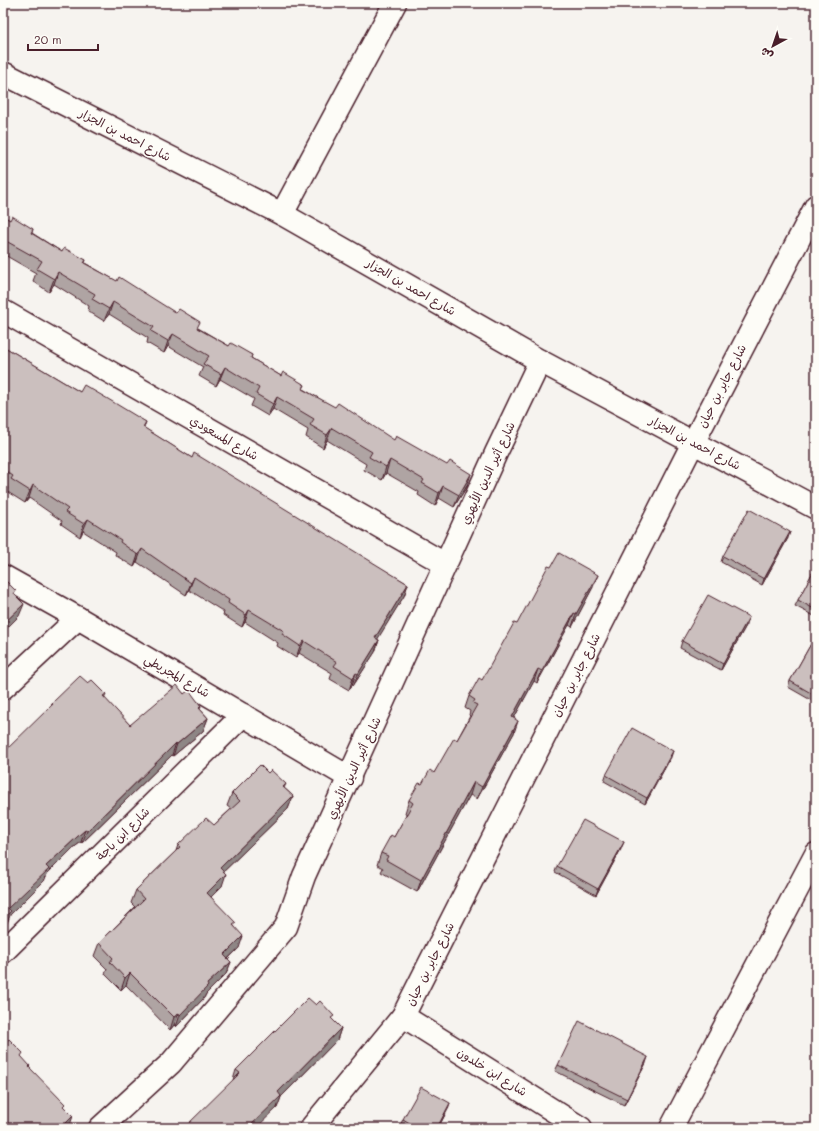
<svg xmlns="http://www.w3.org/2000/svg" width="819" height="1131" font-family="Mali,'Playpen Sans Arabic',sans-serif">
  <rect width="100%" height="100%" fill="#f6f3ef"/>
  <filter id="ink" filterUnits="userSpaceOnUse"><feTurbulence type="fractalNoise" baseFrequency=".025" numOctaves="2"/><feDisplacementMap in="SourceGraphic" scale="8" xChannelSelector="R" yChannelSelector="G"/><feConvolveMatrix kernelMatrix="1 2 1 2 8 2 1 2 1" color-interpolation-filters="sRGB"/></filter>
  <g filter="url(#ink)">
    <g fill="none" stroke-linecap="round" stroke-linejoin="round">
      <defs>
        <g id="minor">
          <polyline points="3,73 282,214 540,361 816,508"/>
          <polyline points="282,214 395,3"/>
          <polyline points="3,311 445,564"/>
          <polyline points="3,576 78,618 350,778"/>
          <polyline points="3,688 78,618"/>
          <polyline points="3,952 243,715"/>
          <polyline points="403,1016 581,1128"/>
          <polyline points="100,1128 171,1063 286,927 304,876 496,453 540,361"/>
          <polyline points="311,1128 403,1016 693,443 816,206"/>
          <polyline points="671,1128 816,854"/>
        </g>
      </defs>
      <use href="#minor" stroke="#4a1f2b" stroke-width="25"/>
      <use href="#minor" stroke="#fdfcf7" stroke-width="22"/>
    </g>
    <g fill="#afa4a3" stroke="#4a1f2b">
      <polygon points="3,216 10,220 33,229 32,233 62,252 86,260 85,263 198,328 229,346 252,355 251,358 281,376 305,385 303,389 467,486 454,507 439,498 435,506 418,495 419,492 386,473 382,480 364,470 366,464 327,440 323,448 306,437 308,430 273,409 268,416 251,406 254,399 220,379 216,386 199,376 203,367 168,346 164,353 147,343 148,338 109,314 104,321 88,311 89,306 54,284 49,292 33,281 36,273 3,254"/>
      <polygon points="3,346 80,392 146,422 144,428 192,458 408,584 404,596 377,639 379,640 375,652 353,686 352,685 349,690 330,679 332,673 299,653 296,658 277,646 278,643 245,622 242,627 223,615 224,612 189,590 186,595 137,562 134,567 115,555 116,552 83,531 80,537 61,524 62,521 29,498 25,503 6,491 8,488 3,484"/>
      <polygon points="788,538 762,585 721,562 723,556"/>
      <polygon points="816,566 816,617 795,606 798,600"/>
      <polygon points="593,587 572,627 569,625 537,683 534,681 514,718 514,733 477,799 470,795 417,892 381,872 383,868 377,865 381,853 394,837 407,814 405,813 409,800 422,784 434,773 457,740 470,716 469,715 470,711 465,708 469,696 482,680"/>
      <polygon points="747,624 721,670 680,648 682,641"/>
      <polygon points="816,635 816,703 788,687 790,681"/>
      <polygon points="88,683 106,694 104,698 130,725 184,694 201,706 200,709 208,718 203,731 173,756 172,755 82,843 81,842 72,849 47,874 44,881 10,915 7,923 51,707 52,703"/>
      <polygon points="671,757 645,804 604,781 606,775"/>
      <polygon points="268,773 286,784 284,788 293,796 288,809 224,871 222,886 211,897 235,927 239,948 228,959 231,962 226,974 206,994 204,998 176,1027 174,1025 170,1030 126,985 121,990 105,974 107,969 94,956 99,943 135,907 131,903 136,890 176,851 178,845 214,825 231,809 227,806 232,793"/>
      <polygon points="621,849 596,895 555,872 557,866"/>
      <polygon points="316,1005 332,1019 341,1028 337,1040 281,1097 277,1108 233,1080 236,1070"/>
      <polygon points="646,1063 624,1105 555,1071 558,1065"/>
      <polygon points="448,1109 438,1128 405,1128 400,1126 403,1119"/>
    </g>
    <g fill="#8e8685" stroke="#4a1f2b">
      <polygon points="58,272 54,284 49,292 54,279"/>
      <polygon points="113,302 109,314 104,321 109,309"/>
      <polygon points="173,334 168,346 164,353 168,341"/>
      <polygon points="225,367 220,379 216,386 221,374"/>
      <polygon points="277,397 273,409 268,416 273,404"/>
      <polygon points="332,428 327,440 323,448 327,435"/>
      <polygon points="390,460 386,473 382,480 386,467"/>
      <polygon points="471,474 467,486 454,507 459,495"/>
      <polygon points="33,485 29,498 25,503 30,491"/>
      <polygon points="443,486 439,498 435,506 439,493"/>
      <polygon points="88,519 83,531 80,537 84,524"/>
      <polygon points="790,532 788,538 762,585 764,579"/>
      <polygon points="142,549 137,562 134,567 138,555"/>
      <polygon points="598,575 593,587 572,627 576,614"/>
      <polygon points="194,577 189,590 186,595 191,583"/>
      <polygon points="408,584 404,596 371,650 375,638"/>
      <polygon points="24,604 19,616 3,632 3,624"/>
      <polygon points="249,610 245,622 242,627 246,615"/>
      <polygon points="574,613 569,625 537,683 542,671"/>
      <polygon points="749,617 747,624 721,670 723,664"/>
      <polygon points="379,640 375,652 353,686 358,674"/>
      <polygon points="304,641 299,653 296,658 300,646"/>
      <polygon points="538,669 534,681 508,729 512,717"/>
      <polygon points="356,673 352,685 349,690 353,678"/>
      <polygon points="208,718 203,731 173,756 177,744"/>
      <polygon points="518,721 514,733 477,799 482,787"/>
      <polygon points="176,743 172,755 82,843 87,831"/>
      <polygon points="673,751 671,757 645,804 647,798"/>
      <polygon points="474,782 470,795 417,892 421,880"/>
      <polygon points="293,796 288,809 215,880 220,868"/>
      <polygon points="85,830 81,842 72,849 47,874 44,881 10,915 7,923 3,927 3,919 8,908 46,866 77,837"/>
      <polygon points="624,842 621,849 596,895 598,889"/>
      <polygon points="226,874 222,886 202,906 207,893"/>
      <polygon points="243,936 239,948 219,967 224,955"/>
      <polygon points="231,962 226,974 206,994 204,998 176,1027 180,1015 207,984"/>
      <polygon points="130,973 126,985 121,990 125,978"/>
      <polygon points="179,1013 174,1025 170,1030 174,1017"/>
      <polygon points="341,1028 337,1040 281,1097 277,1108 256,1128 248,1128 278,1092"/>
      <polygon points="648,1057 646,1063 624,1105"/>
      <polygon points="450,1103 448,1109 438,1128 437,1128"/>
      <polygon points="73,1116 69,1128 61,1128"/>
    </g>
    <g fill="#cbbfbe" stroke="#4a1f2b">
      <polygon points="3,216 10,220 12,216 33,229 31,233 62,252 64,248 86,260 84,263 117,281 119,277 176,313 179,309 200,322 197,328 229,346 231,343 252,355 251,358 281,376 283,372 305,385 302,389 335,407 338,403 394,440 396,436 447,465 450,461 471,474 459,495 443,486 439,493 422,483 424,480 390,460 386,467 369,457 372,452 332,428 327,435 310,425 314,419 277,397 273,404 256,394 259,388 225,367 221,374 203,364 209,356 173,334 168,341 151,331 154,327 113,302 109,309 92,299 95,294 58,272 54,279 37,269 42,261 6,241 3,245"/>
      <polygon points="3,346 80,392 84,385 108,399 146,422 143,427 192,458 194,453 408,584 375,638 379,640 358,674 356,673 353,678 334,666 337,662 304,641 300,646 282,634 284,631 249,610 246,615 228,603 229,600 194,577 191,583 142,549 138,555 120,542 121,540 88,519 84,524 65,512 68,509 33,485 30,491 11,479 13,476 3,469"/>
      <polygon points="749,509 790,532 764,579 723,556"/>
      <polygon points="559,553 598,575 576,614 574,613 542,671 538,669 512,717 518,721 482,787 474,782 421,880 386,860 388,856 381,853 391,835 394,837 413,803 409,800 419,783 422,784 430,770 434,773 454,738 457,740 477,705 473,703 475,700 469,696 479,678 482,680 490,666 514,623 517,624 548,566 551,567"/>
      <polygon points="816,566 816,610 798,600"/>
      <polygon points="3,578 16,591 14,594 24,604 3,624"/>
      <polygon points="708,595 749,617 723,664 682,641"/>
      <polygon points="816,635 816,696 790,681"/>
      <polygon points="80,676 88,683 92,680 106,694 103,696 130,725 177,685 184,694 189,690 201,706 199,708 208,718 177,744 176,743 87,831 85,830 77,837 46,866 49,869 8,908 11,911 3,919 3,753 53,704 52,703"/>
      <polygon points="632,728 673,751 647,798 606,775"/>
      <polygon points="260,765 268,773 271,770 286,784 283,787 293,796 220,868 226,874 207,893 236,923 233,925 243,936 224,955 231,962 207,984 208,986 180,1015 179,1013 174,1017 130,973 125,978 110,962 113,958 99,943 144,899 136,890 180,847 178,845 206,818 214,825 240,801 232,793"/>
      <polygon points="583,820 624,842 598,889 557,866"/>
      <polygon points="308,998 316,1005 320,1001 334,1016 331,1018 341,1028 278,1092 281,1096 248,1128 184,1128 240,1073 236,1070"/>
      <polygon points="579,1021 648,1057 627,1099 558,1065"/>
      <polygon points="9,1039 23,1053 21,1056 30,1066 29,1067 65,1104 63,1106 73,1116 61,1128 3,1128 3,1041 5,1043"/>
      <polygon points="421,1087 450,1103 437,1128 418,1128 403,1119"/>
    </g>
  </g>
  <g text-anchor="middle" stroke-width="3" stroke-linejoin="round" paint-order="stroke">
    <g font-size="12" fill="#4a1f2b" stroke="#fdfcf7">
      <text transform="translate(125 135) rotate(27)" y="4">شارع احمد بن الجزار</text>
      <text transform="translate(411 287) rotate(30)" y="4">شارع احمد بن الجزار</text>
      <text transform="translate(722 386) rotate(-63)" y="4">شارع جابر بن حيان</text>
      <text transform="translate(224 438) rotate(30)" y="4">شارع المسعودي</text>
      <text transform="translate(695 443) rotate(28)" y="4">شارع احمد بن الجزار</text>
      <text transform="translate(488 473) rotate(-65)" y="4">شارع أثير الدين الأبهري</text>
      <text transform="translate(576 675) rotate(-63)" y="4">شارع جابر بن حيان</text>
      <text transform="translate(177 676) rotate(30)" y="4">شارع المجريطي</text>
      <text transform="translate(354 768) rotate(-65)" y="4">شارع أثير الدين الأبهري</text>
      <text transform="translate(123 834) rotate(-45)" y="4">شارع ابن باجة</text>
      <text transform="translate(430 964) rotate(-63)" y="4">شارع جابر بن حيان</text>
      <text transform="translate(492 1072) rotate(32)" y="4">شارع ابن خلدون</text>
    </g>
  </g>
  <rect width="819" height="1131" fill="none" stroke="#fdfcf7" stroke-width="16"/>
  <rect x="8" y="8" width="803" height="1115" fill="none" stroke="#4a1f2b" stroke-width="1.5" filter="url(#ink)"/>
  <g transform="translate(773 46) rotate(220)" stroke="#fdfcf7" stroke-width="3" paint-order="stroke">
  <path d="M0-3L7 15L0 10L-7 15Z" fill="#4a1f2b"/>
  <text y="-6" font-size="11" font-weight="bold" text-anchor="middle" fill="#4a1f2b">ش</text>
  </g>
  <path d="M28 44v6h70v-6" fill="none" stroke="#4a1f2b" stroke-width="2"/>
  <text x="34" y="44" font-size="12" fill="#4a1f2b" stroke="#fdfcf7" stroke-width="3" paint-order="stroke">20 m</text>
</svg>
